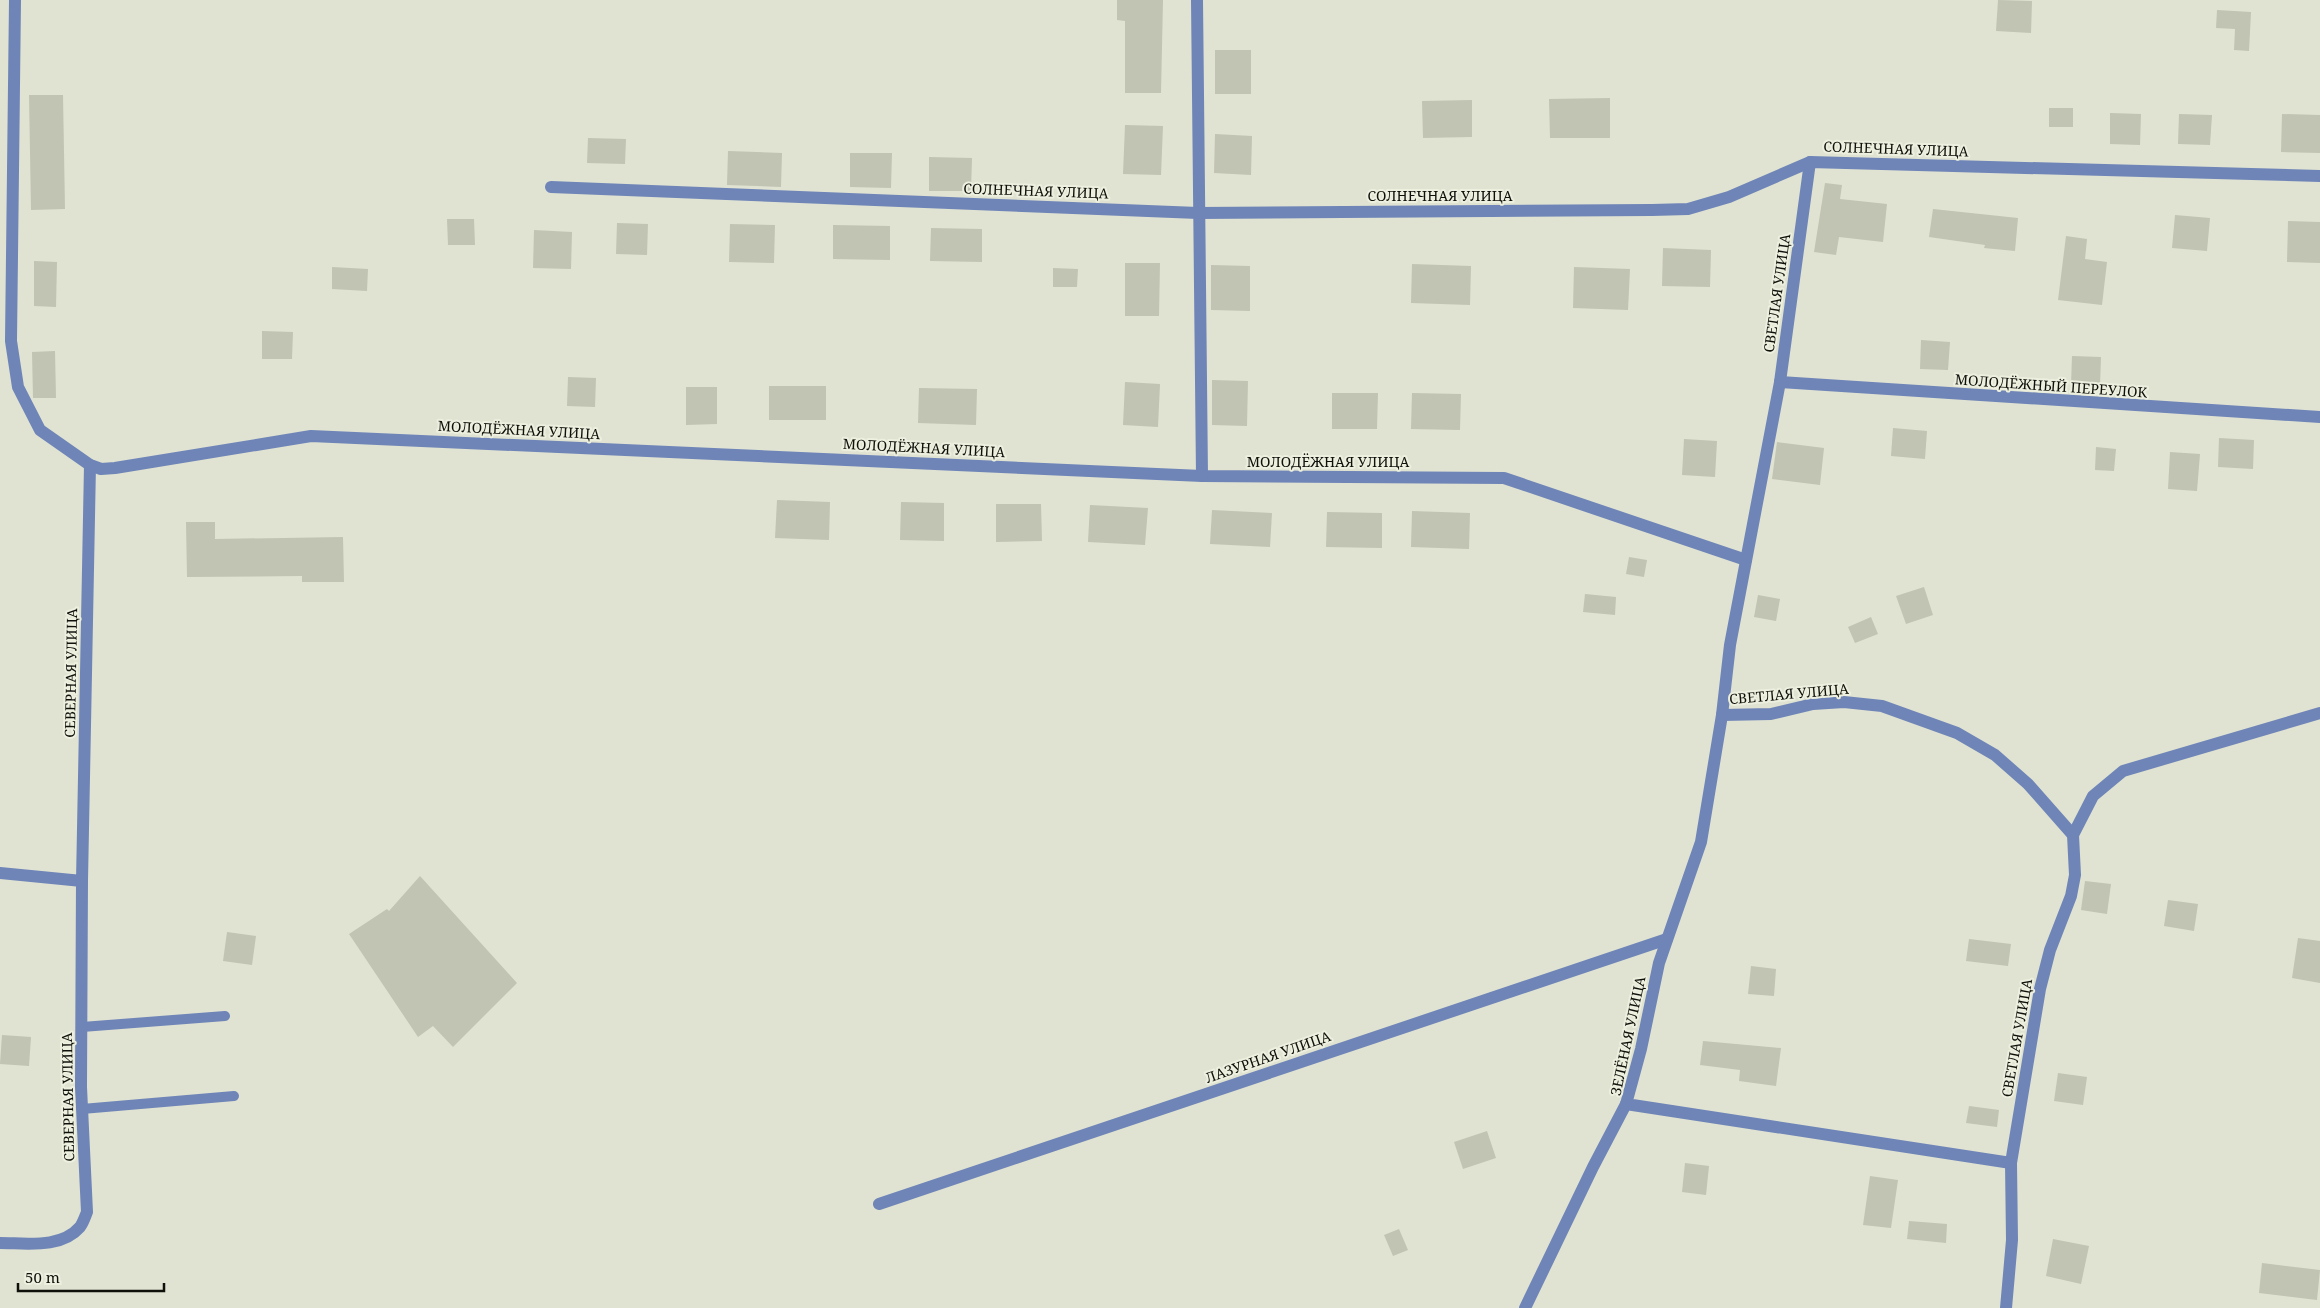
<svg xmlns="http://www.w3.org/2000/svg" width="2320" height="1308" font-family="'Noto Serif',serif">
  <rect width="100%" height="100%" fill="#e0e3d2"/>
  <g fill="#c1c3b3">
    <polygon points="1117,0 1163,0 1161,93 1125,93 1125,21 1117,20"/>
    <polygon points="1998,0 2032,1 2031,33 1996,31"/>
    <polygon points="2217,10 2251,12 2249,51 2234,50 2235,29 2216,28"/>
    <rect x="1215" y="50" width="36" height="44"/>
    <polygon points="29,95 63,95 65,209 31,210"/>
    <polygon points="1610,98 1610,138 1550,138 1549,99"/>
    <polygon points="1472,100 1472,137 1423,138 1422,101"/>
    <rect x="2049" y="108" width="24" height="19"/>
    <polygon points="2110,113 2141,114 2140,145 2110,144"/>
    <polygon points="2179,114 2212,115 2210,145 2178,144"/>
    <polygon points="2282,114 2320,115 2320,153 2281,152"/>
    <polygon points="1125,125 1163,126 1161,175 1123,174"/>
    <polygon points="1215,134 1252,136 1251,175 1214,173"/>
    <polygon points="588,138 626,139 625,164 587,163"/>
    <polygon points="728,151 782,153 781,187 727,185"/>
    <polygon points="850,153 892,153 891,188 850,187"/>
    <polygon points="929,157 972,158 971,191 929,191"/>
    <polygon points="1825,183 1842,185 1840,199 1887,204 1883,242 1839,237 1836,255 1814,252"/>
    <polygon points="1933,209 2018,218 2015,251 1984,248 1985,245 1929,237"/>
    <polygon points="2175,215 2210,218 2207,251 2172,248"/>
    <polygon points="447,219 474,219 475,245 448,245"/>
    <polygon points="2288,221 2320,222 2320,263 2287,262"/>
    <polygon points="617,223 648,224 647,255 616,254"/>
    <polygon points="730,224 775,225 774,263 729,262"/>
    <polygon points="833,225 890,226 890,260 833,259"/>
    <polygon points="931,228 982,229 982,262 930,261"/>
    <polygon points="534,230 572,232 571,269 533,268"/>
    <polygon points="2066,236 2087,239 2085,259 2107,262 2102,305 2058,300"/>
    <polygon points="1663,248 1711,250 1710,287 1662,286"/>
    <polygon points="34,261 57,262 56,307 34,306"/>
    <polygon points="1125,263 1160,263 1159,316 1125,316"/>
    <polygon points="1412,264 1471,266 1470,305 1411,303"/>
    <polygon points="1211,265 1250,266 1250,311 1211,310"/>
    <polygon points="332,267 368,269 367,291 332,289"/>
    <polygon points="1574,267 1630,269 1628,310 1573,308"/>
    <polygon points="1053,268 1078,269 1077,287 1053,287"/>
    <polygon points="262,331 293,332 292,359 262,359"/>
    <polygon points="1921,340 1950,342 1948,370 1920,369"/>
    <polygon points="55,351 56,398 33,398 32,352"/>
    <polygon points="2072,356 2101,357 2100,386 2071,385"/>
    <polygon points="568,377 596,378 595,407 567,406"/>
    <polygon points="1212,380 1248,381 1247,426 1212,425"/>
    <polygon points="1125,382 1160,384 1158,427 1123,425"/>
    <rect x="769" y="386" width="57" height="34"/>
    <polygon points="686,387 717,387 717,424 686,425"/>
    <polygon points="919,388 977,389 976,425 918,423"/>
    <polygon points="1332,393 1378,393 1377,429 1332,429"/>
    <polygon points="1412,393 1461,394 1460,430 1411,429"/>
    <polygon points="1893,428 1927,431 1925,459 1891,456"/>
    <polygon points="2219,438 2254,440 2253,469 2218,467"/>
    <polygon points="1684,439 1717,441 1715,477 1682,475"/>
    <polygon points="1777,442 1824,448 1820,485 1772,479"/>
    <polygon points="2096,447 2116,449 2114,471 2095,470"/>
    <polygon points="2170,452 2200,454 2197,491 2168,489"/>
    <polygon points="777,500 830,502 829,540 775,538"/>
    <polygon points="901,502 944,503 944,541 900,540"/>
    <polygon points="996,504 1041,504 1042,541 996,542"/>
    <polygon points="1090,505 1148,508 1145,545 1088,542"/>
    <polygon points="1212,510 1272,513 1270,547 1210,544"/>
    <polygon points="1412,511 1470,513 1469,549 1411,547"/>
    <polygon points="1327,512 1382,513 1382,548 1326,547"/>
    <polygon points="186,522 215,522 215,539 343,537 344,582 302,582 302,576 187,577"/>
    <polygon points="1629,557 1647,560 1644,577 1626,574"/>
    <polygon points="1924,587 1933,615 1906,624 1896,596"/>
    <polygon points="1585,594 1616,597 1615,615 1583,612"/>
    <polygon points="1758,595 1780,599 1776,621 1754,617"/>
    <polygon points="1871,617 1878,634 1855,643 1848,627"/>
    <polygon points="420,876 517,983 453,1047 433,1026 418,1037 349,934 387,909 389,911"/>
    <polygon points="2085,881 2111,884 2107,914 2081,910"/>
    <polygon points="2168,900 2198,904 2194,931 2164,926"/>
    <polygon points="227,932 256,936 252,965 223,961"/>
    <polygon points="2298,938 2320,941 2320,983 2292,978"/>
    <polygon points="1969,939 2011,944 2008,966 1966,961"/>
    <polygon points="1751,966 1776,969 1774,996 1748,994"/>
    <polygon points="2,1035 31,1037 29,1066 0,1064"/>
    <polygon points="1703,1041 1781,1048 1776,1086 1739,1081 1740,1070 1700,1065"/>
    <polygon points="2058,1073 2087,1077 2083,1105 2054,1101"/>
    <polygon points="1969,1106 1999,1110 1997,1127 1966,1123"/>
    <polygon points="1487,1131 1496,1158 1463,1169 1454,1142"/>
    <polygon points="1685,1163 1709,1166 1706,1195 1682,1192"/>
    <polygon points="1870,1176 1898,1180 1891,1228 1863,1225"/>
    <polygon points="1909,1221 1947,1224 1946,1243 1907,1239"/>
    <polygon points="1399,1229 1408,1250 1393,1256 1384,1235"/>
    <polygon points="2053,1239 2089,1246 2081,1284 2046,1276"/>
    <polygon points="2262,1263 2320,1270 2317,1300 2259,1293"/>
  </g>
  <g fill="none" stroke-linecap="round" stroke-linejoin="round">
    <g stroke="#6f85b8" stroke-width="10">
      <polyline points="82,1027 225,1016"/>
      <polyline points="82,1109 234,1096"/>
    </g>
    <g stroke="#6f85b8" stroke-width="12">
      <polyline points="15,0 11,341 18,387 40,430 90,465 101,469 115,468 311,436 1202,476 1504,478 1746,560"/>
      <polyline points="1197,0 1202,476"/>
      <polyline points="1810,162 1780,382 1730,645 1722,715 1701,842 1659,963 1641,1049 1626,1104 2011,1163"/>
      <polyline points="551,187 1198,213 1652,210 1688,209 1729,197 1810,162 2320,176"/>
      <polyline points="1780,382 2320,417"/>
      <polyline points="1722,715 1771,714 1813,704 1844,702 1882,706 1957,733 1995,755 2028,784 2073,835 2075,875 2071,896 2050,950 2040,989 2011,1163 2012,1240 2006,1308"/>
      <polyline points="2073,835 2093,796 2123,771 2320,713"/>
      <polyline points="0,873 82,881 90,465"/>
      <polyline points="879,1204 1667,939"/>
      <path d="M0,1243c26,0 61,6 80,-16 3,-4 5,-10 7,-15l-6,-125 1,-206"/>
      <polyline points="1525,1308 1593,1167 1626,1104"/>
    </g>
  </g>
  <g text-anchor="middle" stroke-width="4" stroke-linejoin="round" paint-order="stroke">
    <g font-size="14" fill="#0f100a" stroke="#edf0df">
      <text transform="translate(1896 149) rotate(2)" y="5">СОЛНЕЧНАЯ УЛИЦА</text>
      <text transform="translate(1036 191) rotate(2)" y="5">СОЛНЕЧНАЯ УЛИЦА</text>
      <text x="1440" y="201">СОЛНЕЧНАЯ УЛИЦА</text>
      <text transform="translate(1777 293) rotate(-82)" y="5">СВЕТЛАЯ УЛИЦА</text>
      <text transform="translate(2051 386) rotate(4)" y="5">МОЛОДЁЖНЫЙ ПЕРЕУЛОК</text>
      <text transform="translate(519 430) rotate(3)" y="5">МОЛОДЁЖНАЯ УЛИЦА</text>
      <text transform="translate(924 448) rotate(3)" y="5">МОЛОДЁЖНАЯ УЛИЦА</text>
      <text x="1328" y="467">МОЛОДЁЖНАЯ УЛИЦА</text>
      <text transform="translate(71 673) rotate(-89)" y="5">СЕВЕРНАЯ УЛИЦА</text>
      <text transform="translate(1789 694) rotate(-5)" y="5">СВЕТЛАЯ УЛИЦА</text>
      <text transform="translate(1628 1036) rotate(-78)" y="5">ЗЕЛЁНАЯ УЛИЦА</text>
      <text transform="translate(2017 1038) rotate(-80)" y="5">СВЕТЛАЯ УЛИЦА</text>
      <text transform="translate(1268 1057) rotate(-19)" y="5">ЛАЗУРНАЯ УЛИЦА</text>
      <text transform="translate(68 1097) rotate(-91)" y="5">СЕВЕРНАЯ УЛИЦА</text>
    </g>
  </g>
  <path d="M18 1283v8h146v-8" fill="none" stroke="#0f100a" stroke-width="2.5"/>
  <text x="25" y="1283" font-size="15" fill="#0f100a" stroke="#edf0df" stroke-width="4" paint-order="stroke">50 m</text>
</svg>
